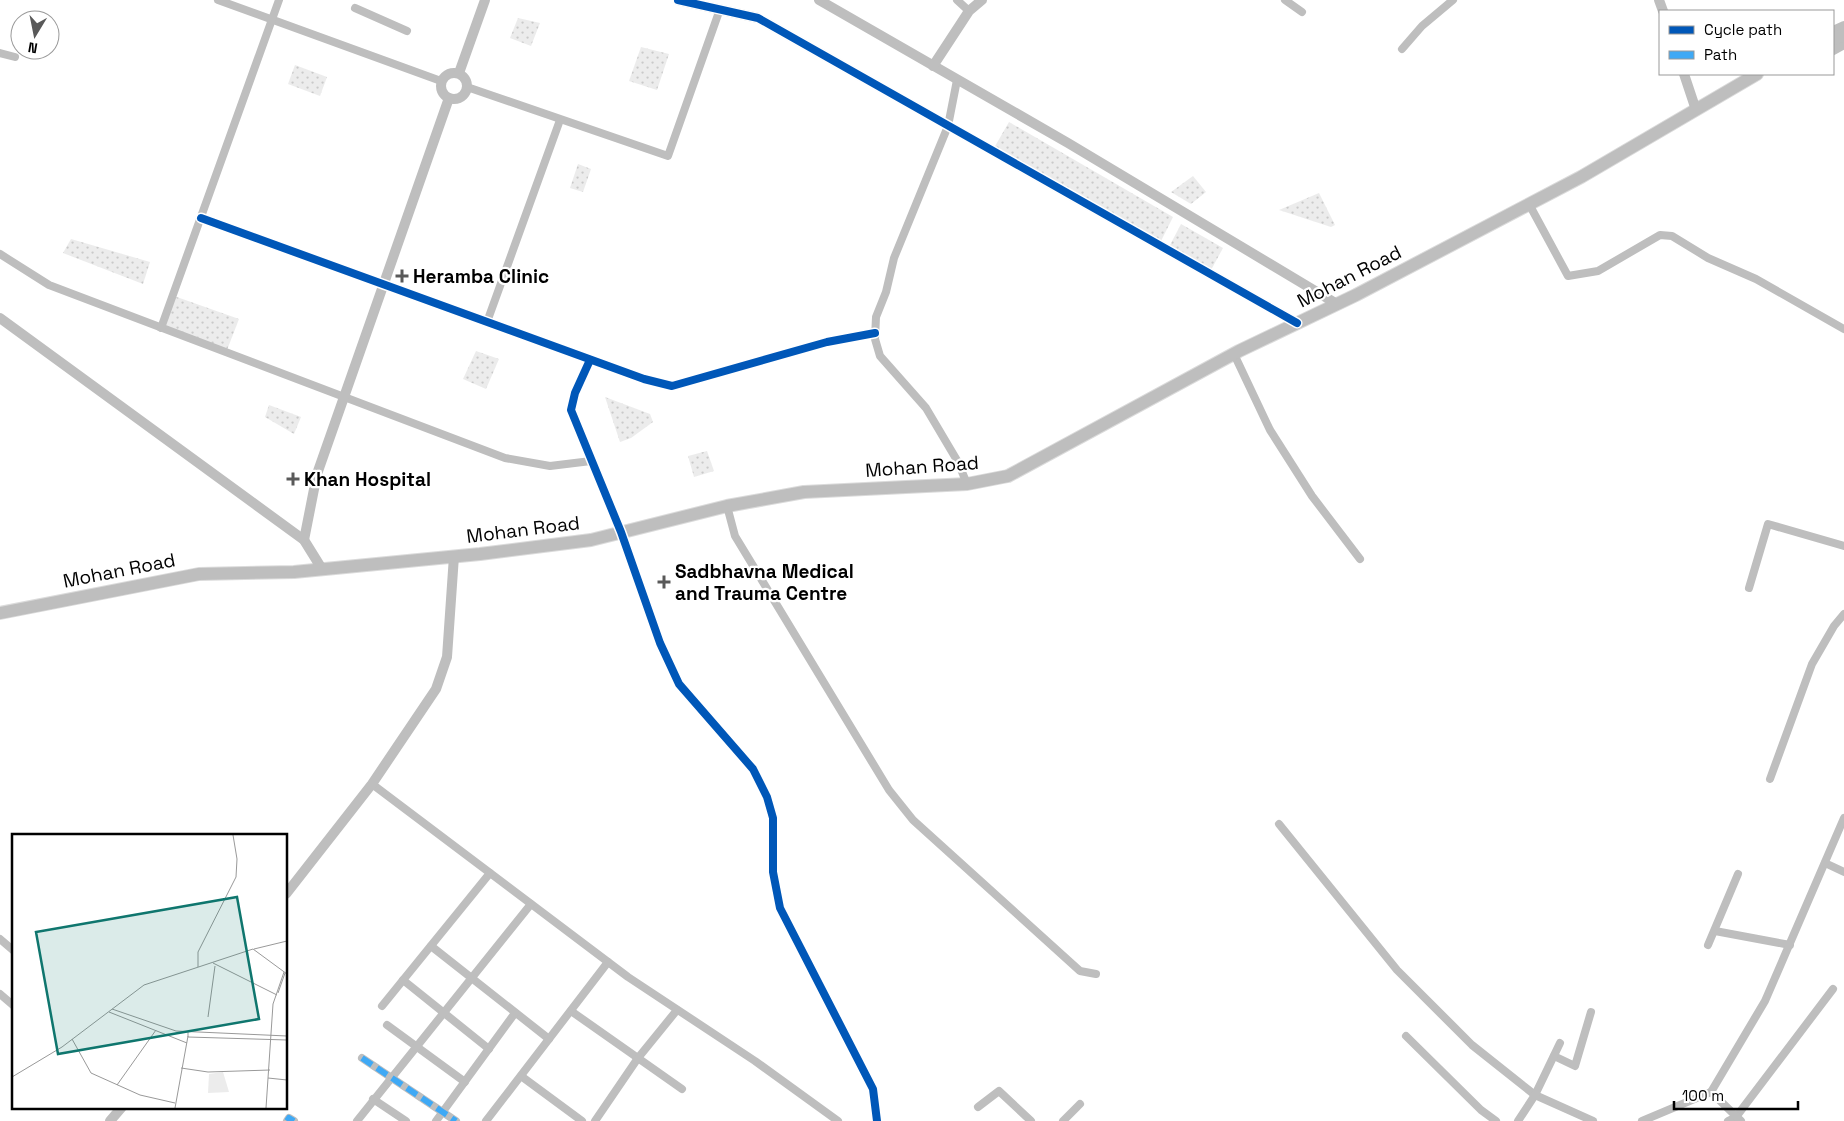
<svg xmlns="http://www.w3.org/2000/svg" width="1844" height="1121" font-family="'Space Grotesk',sans-serif">
  <defs>
    <pattern id="park-dots" width="8" height="8" patternUnits="userSpaceOnUse" patternTransform="scale(1.25)"><rect width="8" height="8" fill="#ececec"/><path d="M2 2h.1M6 6h.1" fill="none" stroke="#c9c9c9" stroke-width="1.8" stroke-linecap="round"/></pattern>
  </defs>
  <rect width="100%" height="100%" fill="#fff"/>
  <g fill="url(#park-dots)">
    <polygon points="518,18 540,23 531,46 510,38"/>
    <polygon points="641,47 669,54 657,90 629,81"/>
    <polygon points="295,65 327,77 320,96 288,84"/>
    <polygon points="1009,122 1173,217 1161,241 994,148"/>
    <polygon points="578,164 591,169 583,192 570,188"/>
    <polygon points="1193,176 1206,192 1191,204 1171,192"/>
    <polygon points="1319,193 1335,225 1331,227 1279,210"/>
    <polygon points="1181,224 1223,248 1211,270 1169,247"/>
    <polygon points="71,239 150,262 143,284 63,253"/>
    <polygon points="174,296 239,319 227,350 163,327"/>
    <polygon points="476,351 499,359 486,389 463,379"/>
    <polygon points="605,397 650,414 653,422 631,438 620,442"/>
    <polygon points="269,405 301,417 294,434 265,417"/>
    <polygon points="707,451 714,471 694,477 688,456"/>
  </g>
  <g fill="none" stroke-linecap="round" stroke-linejoin="round">
    <defs>
      <g id="primary">
        <polyline points="1833,39 1844,35"/>
        <polyline points="0,613 199,574 294,572 480,554 591,540 727,506 804,492 967,484 1008,476 1239,351 1356,295 1581,177 1757,74"/>
      </g>
    </defs>
    <use href="#primary" stroke="#dbdbdb" stroke-width="14"/>
    <g stroke="#bebebe" stroke-width="8">
      <polyline points="218,0 441,81"/>
      <polyline points="957,0 969,11"/>
      <polyline points="1285,0 1302,12"/>
      <polyline points="355,8 407,31"/>
      <polyline points="1402,49 1422,26 1453,0"/>
      <polyline points="0,53 15,57"/>
      <polyline points="957,80 948,126 894,258 886,292 876,317 875,339 880,356 926,408 958,462 967,484"/>
      <polyline points="467,87 668,156 720,9"/>
      <polyline points="1529,204 1568,276 1598,271 1660,235 1672,236 1708,258 1756,279 1844,329"/>
      <polyline points="201,218 644,379 672,386 827,342 875,333"/>
      <polyline points="0,254 49,285 505,458 550,466 591,461"/>
      <polyline points="487,322 560,120"/>
      <polyline points="161,328 279,0"/>
      <polyline points="1234,354 1270,430 1312,496 1360,559"/>
      <polyline points="590,360 575,393 571,410 621,532 660,643 679,684 753,769 767,797 773,818 773,872 780,908 873,1089 877,1121"/>
      <polyline points="727,506 735,536 889,790 913,820 1080,971 1096,974"/>
      <polyline points="1749,588 1768,524 1844,546"/>
      <polyline points="1770,779 1812,664 1834,626 1844,614"/>
      <polyline points="372,784 628,977 755,1061 838,1121"/>
      <polyline points="1279,824 1397,970 1472,1045 1535,1095 1593,1121"/>
      <polyline points="1825,863 1844,872"/>
      <polyline points="1715,931 1790,945"/>
      <polyline points="0,939 14,951"/>
      <polyline points="1708,945 1738,874"/>
      <polyline points="431,946 549,1039"/>
      <polyline points="403,980 489,1049"/>
      <polyline points="0,994 14,1006"/>
      <polyline points="382,1006 490,873"/>
      <polyline points="571,1011 682,1089"/>
      <polyline points="387,1025 465,1082"/>
      <polyline points="1406,1036 1481,1110 1496,1121"/>
      <polyline points="1554,1056 1575,1066 1591,1012"/>
      <polyline points="362,1058 456,1121"/>
      <polyline points="521,1076 582,1121"/>
      <polyline points="373,1099 406,1121"/>
      <polyline points="978,1107 999,1091 1031,1121"/>
      <polyline points="287,1121 289,1118 294,1121"/>
      <polyline points="357,1121 531,904"/>
      <polyline points="436,1121 515,1013"/>
      <polyline points="486,1121 608,962"/>
      <polyline points="595,1121 638,1058 677,1010"/>
      <polyline points="1063,1121 1080,1104"/>
      <polyline points="1518,1121 1535,1095 1560,1043"/>
      <polyline points="1642,1121 1711,1092"/>
      <polyline points="1728,1121 1736,1117 1833,989"/>
      <polyline points="1741,1121 1711,1092 1765,1001 1844,818"/>
    </g>
    <g stroke="#bebebe" stroke-width="10">
      <polyline points="678,0 758,18 1297,323"/>
      <polyline points="819,0 1068,143 1337,304"/>
      <polyline points="1659,0 1663,11"/>
      <polyline points="1833,31 1844,26"/>
      <polyline points="1833,50 1844,44"/>
      <polyline points="933,66 969,11 982,0"/>
      <circle cx="454" cy="86" r="13"/>
      <polyline points="459,73 485,0"/>
      <polyline points="1684,74 1696,110"/>
      <polyline points="0,318 304,540 322,569"/>
      <polyline points="304,540 317,474 449,98"/>
      <polyline points="286,894 372,784 436,689 447,657 454,556"/>
      <polyline points="110,1121 122,1107"/>
    </g>
    <use href="#primary" stroke="#bebebe" stroke-width="12"/>
    <g stroke="#3fa9f5" stroke-width="6" stroke-dasharray="12 6" stroke-linecap="butt">
      <polyline points="362,1058 456,1121"/>
      <polyline points="287,1121 289,1118 294,1121"/>
    </g>
    <defs>
      <g id="cycleway">
        <polyline points="678,0 758,18 1297,323"/>
        <polyline points="201,218 644,379 672,386 827,342 875,333"/>
        <polyline points="590,360 575,393 571,410 621,532 660,643 679,684 753,769 767,797 773,818 773,872 780,908 873,1089 877,1121"/>
      </g>
    </defs>
    <use href="#cycleway" stroke="#fff" stroke-width="11"/>
    <use href="#cycleway" stroke="#0057b8" stroke-width="8"/>
  </g>
  <g fill="#595959" stroke="#fff" stroke-width="2">
    <path d="M399.5 268.5h5v5h5v5h-5v5h-5v-5h-5v-5h5z"/>
    <path d="M290.5 471.5h5v5h5v5h-5v5h-5v-5h-5v-5h5z"/>
    <path d="M661.5 574.5h5v5h5v5h-5v5h-5v-5h-5v-5h5z"/>
  </g>
  <g text-anchor="middle" stroke-width="4.5" stroke-linejoin="round" paint-order="stroke">
    <g font-size="19" font-weight="bold" fill="#000" stroke="#fff" text-anchor="start">
      <text x="413" y="283">Heramba Clinic</text>
      <text x="304" y="486">Khan Hospital</text>
      <text x="675" y="578">Sadbhavna Medical<tspan x="675" dy="22">and Trauma Centre</tspan></text>
    </g>
    <g font-size="19" fill="#000" stroke="#fff">
      <text transform="translate(1349 276) rotate(-27)" y="7">Mohan Road</text>
      <text transform="translate(922 466) rotate(-4)" y="7">Mohan Road</text>
      <text transform="translate(523 529) rotate(-7)" y="7">Mohan Road</text>
      <text transform="translate(119 570) rotate(-11)" y="7">Mohan Road</text>
    </g>
  </g>
  <g transform="translate(12 834)">
    <rect width="275" height="275" fill="#fff"/>
    <path d="M211,238l6,20 -21,1 1,-19z" fill="#ececec"/>
    <path fill="none" stroke="#999" stroke-width="1" d="M242,115l33,-8M201,129l64,32M186,133v-15l38,-75 1,-18 -4,-24M266,159l7,-20M100,175l64,22 111,5M97,178l78,31M196,183l7,-51M176,198v5l99,3M60,205l19,34 49,22 35,8M169,234l27,4 62,-2M0,243l50,-30 82,-62 109,-36 34,25M256,244l19,2M105,251l39,-55M163,274l13,-72M254,274l7,-104 11,-32"/>
    <path fill="#0f766e" fill-opacity="0.15" stroke="#0f766e" stroke-width="2.5" d="M225,63l22,122 -201,35 -22,-122z"/>
    <rect width="275" height="275" fill="none" stroke="#000" stroke-width="2.5"/>
  </g>
  <rect x="1659" y="10" width="175" height="65" fill="#ffffff" stroke="#999999"/>
  <rect x="1669" y="26" width="25" height="8" fill="#0057b8" stroke="#999999"/>
  <text x="1704" y="35" font-size="15" fill="#000000">Cycle path</text>
  <rect x="1669" y="51" width="25" height="8" fill="#3fa9f5" stroke="#999999"/>
  <text x="1704" y="60" font-size="15" fill="#000000">Path</text>
  <g transform="translate(35 35) rotate(190)"><circle r="24" fill="#ffffff" stroke="#999999"/>
  <path d="M0-4L9 19L0 12L-9 19Z" fill="#595959"/>
  <text y="-8" font-size="14" font-weight="bold" text-anchor="middle" fill="#000000">N</text>
  </g>
  <path d="M1674 1101v8h124v-8" fill="none" stroke="#000000" stroke-width="2.5"/>
  <text x="1682" y="1101" font-size="15" fill="#000000" stroke="#ffffff" stroke-width="4" paint-order="stroke">100 m</text>
</svg>
